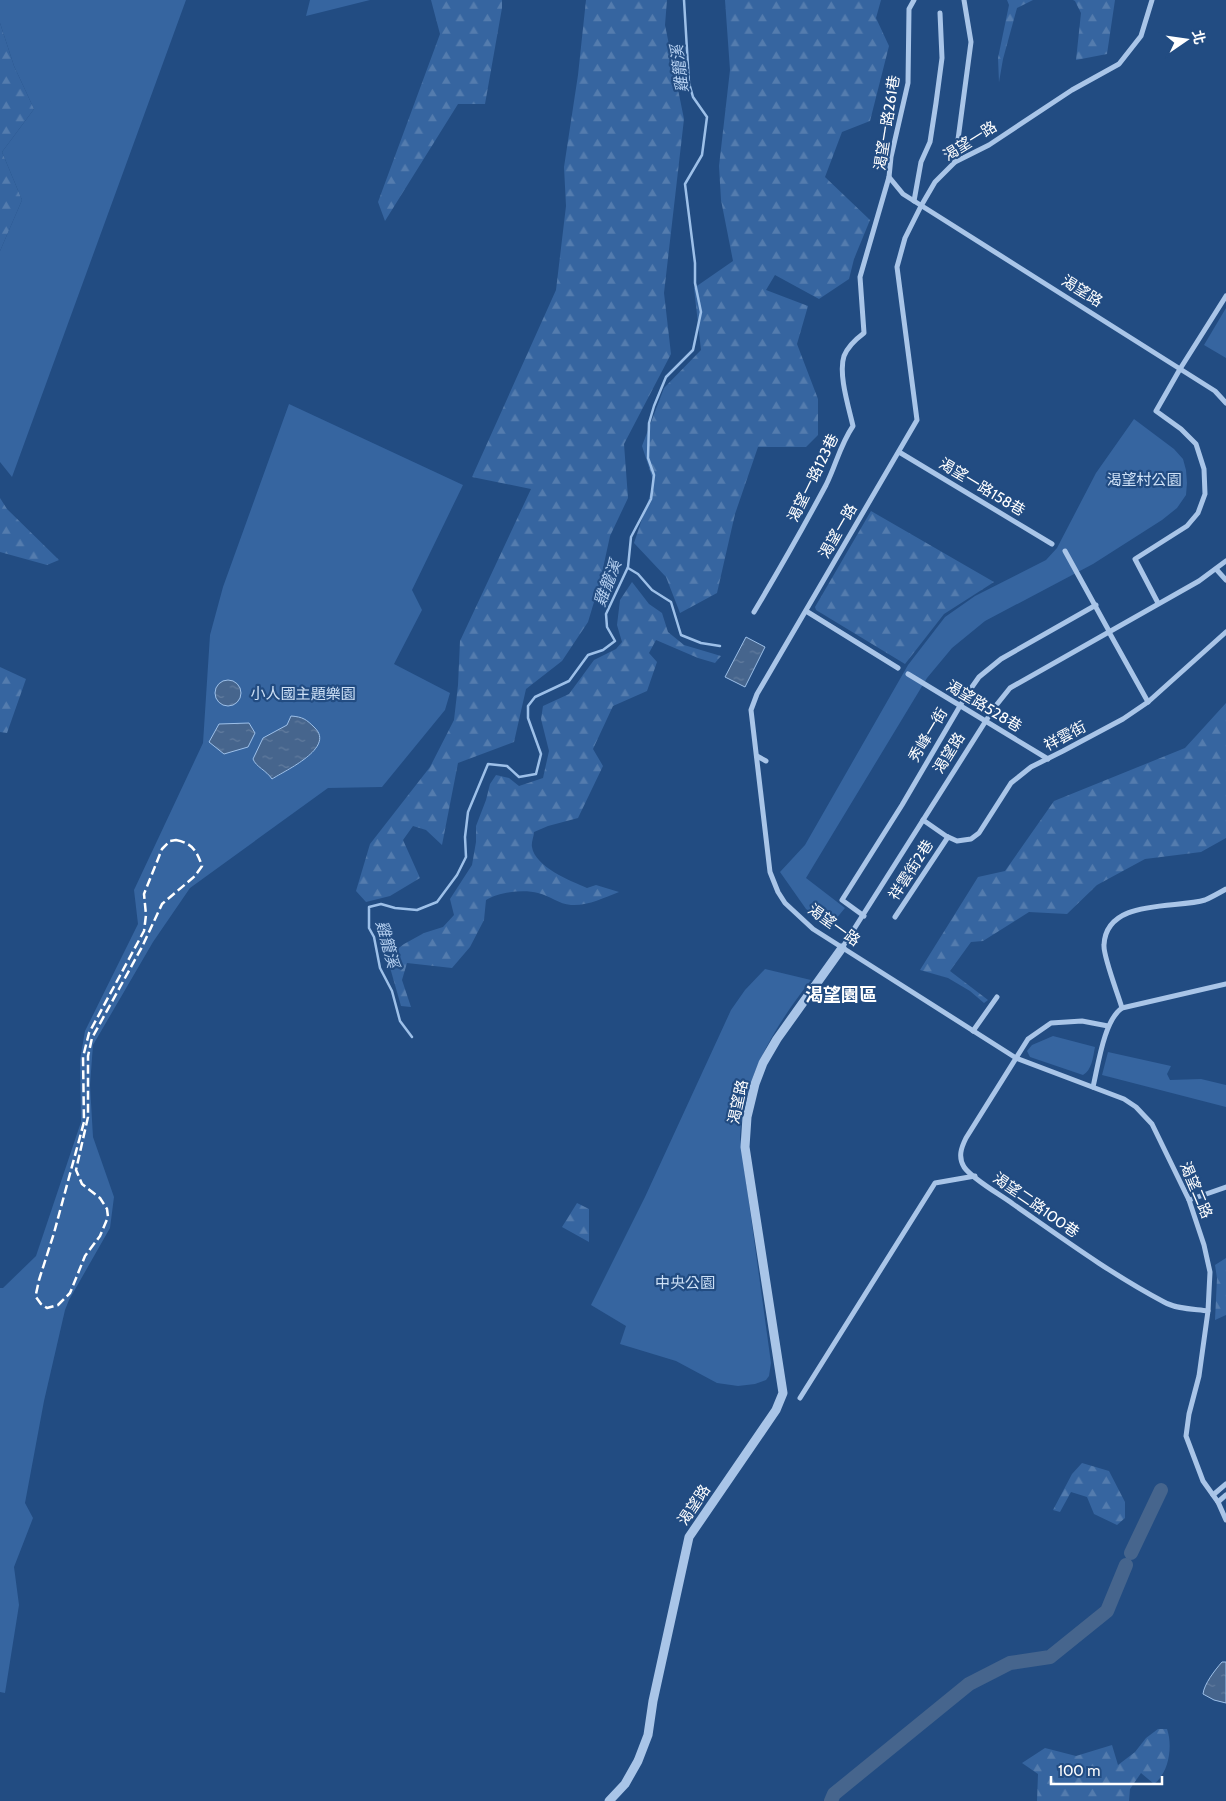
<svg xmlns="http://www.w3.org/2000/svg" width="1226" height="1801" font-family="Cabin,'Noto Sans TC',sans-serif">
  <defs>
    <pattern id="forest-firs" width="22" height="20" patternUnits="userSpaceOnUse" patternTransform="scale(1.25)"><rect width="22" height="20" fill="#3665a0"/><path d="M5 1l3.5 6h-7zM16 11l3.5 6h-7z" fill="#547cae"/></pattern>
    <pattern id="water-ripples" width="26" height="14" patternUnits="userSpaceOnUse" patternTransform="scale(1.25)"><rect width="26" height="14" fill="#46658d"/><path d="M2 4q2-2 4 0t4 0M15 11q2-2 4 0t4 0" fill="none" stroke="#627c9e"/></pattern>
  </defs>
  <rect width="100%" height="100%" fill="#224c82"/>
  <g fill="#3665a0">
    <polygon points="0,0 186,0 12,477 0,462 0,251 22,200 2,152 34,109 14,66 0,23"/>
    <polygon points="310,0 370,0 306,16"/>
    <polygon points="1226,308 1226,358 1204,345"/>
    <polygon points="289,404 463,485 412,590 422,610 394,664 450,693 445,710 382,787 328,788 190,888 153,942 93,1045 90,1085 93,1137 114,1197 110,1228 69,1300 65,1310 44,1401 25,1503 33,1518 14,1567 19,1605 5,1693 0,1692 0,1288 3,1288 36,1256 81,1122 80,1060 85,1031 138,924 134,890 203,743 210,635 223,587"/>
    <polygon points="1134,419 1174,449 1183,459 1186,470 1187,483 1186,495 1177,508 1162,520 1093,564 985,621 952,648 927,678 806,878 845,908 830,926 806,909 780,872 805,845 908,665 945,617 975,596 1046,560 1057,548 1096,473"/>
    <path d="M765,969l46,11c-36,46 -68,98 -71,157l31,226 -2,13 -3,4 -11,4 -17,2 -21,-3 -41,-22 -56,-17 6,-18 -35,-21 54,-108 86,-187 14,-20z"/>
    <path d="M1053,1036l42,11c-2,10 -3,23 -12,28l-53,-18 -3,-6 5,-6z"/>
    <polygon points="1108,1052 1171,1066 1167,1074 1170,1080 1201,1079 1226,1085 1226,1107 1102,1075"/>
  </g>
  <g fill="url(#forest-firs)">
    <polygon points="431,0 502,0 502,8 485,104 458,104 385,221 378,202 440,34"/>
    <polygon points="586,0 667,0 665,25 684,119 664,293 671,354 624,444 628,498 610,536 600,582 588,622 562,661 526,689 514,742 458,763 442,845 426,830 413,826 403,840 420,878 390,896 366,902 356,891 370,844 430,767 454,720 458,685 460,641 531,489 472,477 556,290 566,206 564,167 578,75"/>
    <polygon points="725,0 881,0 876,18 889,46 870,121 842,132 825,177 870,220 854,259 849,279 819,299 775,275 766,290 808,306 797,344 818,399 818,435 806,447 758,447 735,514 717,593 680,613 666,577 634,543 654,483 642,446 664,388 701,350 694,288 733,261 721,200 719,166 730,70"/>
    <polygon points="1007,0 1033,0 1017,8 1003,59 999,82 998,58 1009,5"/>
    <polygon points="1073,0 1115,0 1107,54 1076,60 1081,13 1075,1"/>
    <polygon points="0,23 14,66 34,109 2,152 22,200 0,251"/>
    <polygon points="0,498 7,509 59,560 47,565 0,552"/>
    <polygon points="871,511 994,582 944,614 905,664 816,610 815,607"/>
    <path d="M632,582l17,22 13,9 6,19 16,13 37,11 -6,7 -17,-5 -42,-18 -7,13 8,9 -10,29 -34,15 -20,43 10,17 -25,52 -30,8 -14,6c0,4 -3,11 -2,15 3,20 39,34 55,41l9,-3 23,7c-16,6 -31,14 -48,13 -12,-1 -21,-9 -33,-12 -14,-4 -40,-1 -52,7l-2,20 -14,27 -18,21 -45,-5 -5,17 9,27 -10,-1 -14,-49 17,-13 20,-11 19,-6 11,-12 -4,-16 22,-34 4,-23v-16l10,-26 4,-16 6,-9 13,3 10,8 24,-8 6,-27 -8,-32 2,-13 26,-12 25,-34 22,-11 6,-7 -5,-17 3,-25z"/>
    <polygon points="0,667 26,679 7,733 0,732"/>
    <polygon points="1226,703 1226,838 1201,852 1145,859 1097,885 1067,914 1029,912 983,941 971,942 950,971 988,1000 984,1003 970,991 948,978 920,970 978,877 1005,871 1054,801 1185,748"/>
    <polygon points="577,1203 589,1209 589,1242 562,1227"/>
    <polygon points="1226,1258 1226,1315 1215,1320 1217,1278 1215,1265"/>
    <polygon points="1082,1463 1109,1471 1125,1502 1125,1518 1117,1525 1094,1514 1087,1497 1071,1492 1060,1512 1053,1510 1072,1474"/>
    <path d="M1158,1729h9c6,17 2,44 -13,55l-13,-11 -11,16 -1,12h-92l1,-27 -16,-11 23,-15 31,8 36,-11 6,20 17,-13 11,-14z"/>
  </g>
  <g fill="url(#water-ripples)" stroke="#9dc0e9">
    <polygon points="746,637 765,647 745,687 725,677"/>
    <circle cx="228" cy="693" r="13"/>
    <path d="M291,716c12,1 15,3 24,12 20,20 -29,42 -43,51 -6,-9 -16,-12 -19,-20l10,-21 24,-13z"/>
    <polygon points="249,723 255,733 248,747 224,754 209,742 219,724"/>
    <path d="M1222,1662h4v41l-12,-3 -11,-6c1,-10 12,-24 19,-32z"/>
  </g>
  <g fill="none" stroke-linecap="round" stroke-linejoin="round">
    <g stroke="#9dc0e9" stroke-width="2.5">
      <polyline points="628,568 638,574 652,590 671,602 681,635 701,643 720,646"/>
      <polyline points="412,1037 400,1021 392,991 380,968 374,937 369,928 369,907 381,904 395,908 417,910 437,902 457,875 466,857 465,837 468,812 488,764 507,766 519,777 536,774 541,754 528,718 528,706 535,697 569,681 588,655 603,650 615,641 607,627 606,614 628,567 631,537 651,499 654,475 648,458 649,423 654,406 666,377 693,350 701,312 695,283 695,263 685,184 702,155 707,117 693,97 689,83 684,0"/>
    </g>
    <g stroke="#46658d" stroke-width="14">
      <polyline points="1131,1553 1161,1490"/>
      <polyline points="831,1801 834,1794 969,1684 1010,1663 1050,1657 1107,1611 1126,1565"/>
    </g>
    <g stroke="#a9c5e8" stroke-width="5">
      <polyline points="914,0 909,9 908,83 891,157 889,177 903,194 1215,391 1226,403"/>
      <polyline points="1152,0 1141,36 1119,64 1072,90 989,145 955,162 935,182 921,206 905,238 897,267 917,420 757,694 751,710 770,872 778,892 785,903 813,929 1016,1058 1124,1099 1136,1107 1152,1124 1189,1200 1204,1245 1210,1272 1208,1311 1199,1376 1189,1414 1186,1436 1203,1481 1218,1502 1226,1520"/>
      <polyline points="955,162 971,42 964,0"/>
      <polyline points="914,201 921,162 930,142 936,103 942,58 940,13"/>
      <polyline points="899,452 1052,544"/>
      <polyline points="1065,551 1109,631"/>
      <polyline points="1216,569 1226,580"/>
      <polyline points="1158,603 1135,559 1187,526 1198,513 1205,494 1204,469 1196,444 1181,429 1156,411 1180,369 1226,296"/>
      <polyline points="806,611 898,668"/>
      <path d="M754,612c25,-42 49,-84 72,-127 10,-20 14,-40 27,-59 -4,-18 -15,-52 -9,-70 4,-10 12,-17 20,-23l-4,-56 29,-100"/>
      <polyline points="1109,632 1148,702"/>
      <polyline points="908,674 1048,759"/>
      <polyline points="757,756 766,761"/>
      <polyline points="923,820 946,836 957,841 971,839 979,833 1011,783 1031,767 1063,751 1123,719 1148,702 1226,632"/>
      <polyline points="864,916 842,900 902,805 967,694 979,677 1001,659 1096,605"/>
      <polyline points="895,917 948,837"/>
      <polyline points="842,948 994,708 1010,688 1199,581 1226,561"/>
      <path d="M1122,1008c-4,-14 -19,-52 -18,-63 2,-47 72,-36 101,-45 7,-3 14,-7 21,-11"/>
      <path d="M1108,1026l-26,-5 -31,2 -23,16 -62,99c-5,10 -8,19 -2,29 8,12 37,28 49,37 49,34 98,70 151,98 12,7 30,7 44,9"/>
      <polyline points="973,1031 997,997"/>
      <path d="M1093,1087c5,-21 11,-67 29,-79l104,-24"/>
      <polyline points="1189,1200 1226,1187"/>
      <polyline points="800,1398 935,1183 975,1176"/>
      <polyline points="1213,1495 1226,1484"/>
      <polyline points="1218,1502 1226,1495"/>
    </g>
    <polyline stroke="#a9c5e8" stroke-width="9" points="609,1801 625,1784 638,1761 648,1735 653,1701 689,1537 776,1410 783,1393 745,1147 747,1117 755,1084 763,1063 777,1039 842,948"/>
    <path stroke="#fff" stroke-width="2.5" stroke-dasharray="9 4" stroke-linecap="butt" d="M176,840c16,3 21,11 26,26l-7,10 -33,28 -20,43 -50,91 -4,18v61l-12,53 6,14 18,14 7,11 1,8 -8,19 -15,20 -15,37 -12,12 -11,3 -6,-4 -5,-7v-3l3,-14 15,-47 30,-111 -1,-65 6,-24 55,-102 2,-16 -2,-21 18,-45 8,-8z"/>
  </g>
  <g text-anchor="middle" stroke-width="4.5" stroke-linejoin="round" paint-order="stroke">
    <g font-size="15" fill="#fff" stroke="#224c82">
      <text transform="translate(887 123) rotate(-81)" y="5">渴望一路261巷</text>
      <text transform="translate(970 141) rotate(-32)" y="5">渴望一路</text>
      <text transform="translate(1082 291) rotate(32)" y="5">渴望路</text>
      <text transform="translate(813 478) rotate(-64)" y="5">渴望一路123巷</text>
      <text transform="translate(982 487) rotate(31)" y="5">渴望一路158巷</text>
      <text transform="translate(838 531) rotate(-60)" y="5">渴望一路</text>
      <text transform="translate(984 706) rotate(31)" y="5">渴望路528巷</text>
      <text transform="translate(928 735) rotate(-59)" y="5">秀峰一街</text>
      <text transform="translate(1065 736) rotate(-28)" y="5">祥雲街</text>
      <text transform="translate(949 753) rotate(-58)" y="5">渴望路</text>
      <text transform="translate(911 870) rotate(-57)" y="5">祥雲街2巷</text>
      <text transform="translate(834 925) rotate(36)" y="5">渴望一路</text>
      <text transform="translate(738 1102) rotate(-78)" y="5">渴望路</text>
      <text transform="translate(1196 1190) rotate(67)" y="5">渴望二路</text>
      <text transform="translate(1036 1205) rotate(35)" y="5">渴望二路100巷</text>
      <text transform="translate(694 1505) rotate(-56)" y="5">渴望路</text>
    </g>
    <g font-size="15" fill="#cde0f6" stroke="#224c82">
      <text x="1144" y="485">渴望村公園</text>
      <text x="303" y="699">小人國主題樂園</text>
      <text x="685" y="1288">中央公園</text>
    </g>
    <g font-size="16" font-style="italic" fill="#b4cff0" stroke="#224c82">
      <text transform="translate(679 69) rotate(-97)" y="6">雞籠溪</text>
      <text transform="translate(607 583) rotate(-69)" y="6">雞籠溪</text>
      <text transform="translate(388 944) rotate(75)" y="6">雞籠溪</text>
    </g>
    <g font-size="18" font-weight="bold" fill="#fff" stroke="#224c82">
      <text x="841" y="1001">渴望園區</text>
    </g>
  </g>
  <g transform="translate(1186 40) rotate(77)" stroke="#224c82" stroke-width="4" paint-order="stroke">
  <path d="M0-4L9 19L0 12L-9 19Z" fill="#ffffff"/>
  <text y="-8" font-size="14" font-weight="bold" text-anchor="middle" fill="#ffffff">北</text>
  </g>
  <path d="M1051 1776v8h111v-8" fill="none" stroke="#ffffff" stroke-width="2.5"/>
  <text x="1058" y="1776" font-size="15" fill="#ffffff" stroke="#224c82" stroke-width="4" paint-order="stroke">100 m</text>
</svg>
